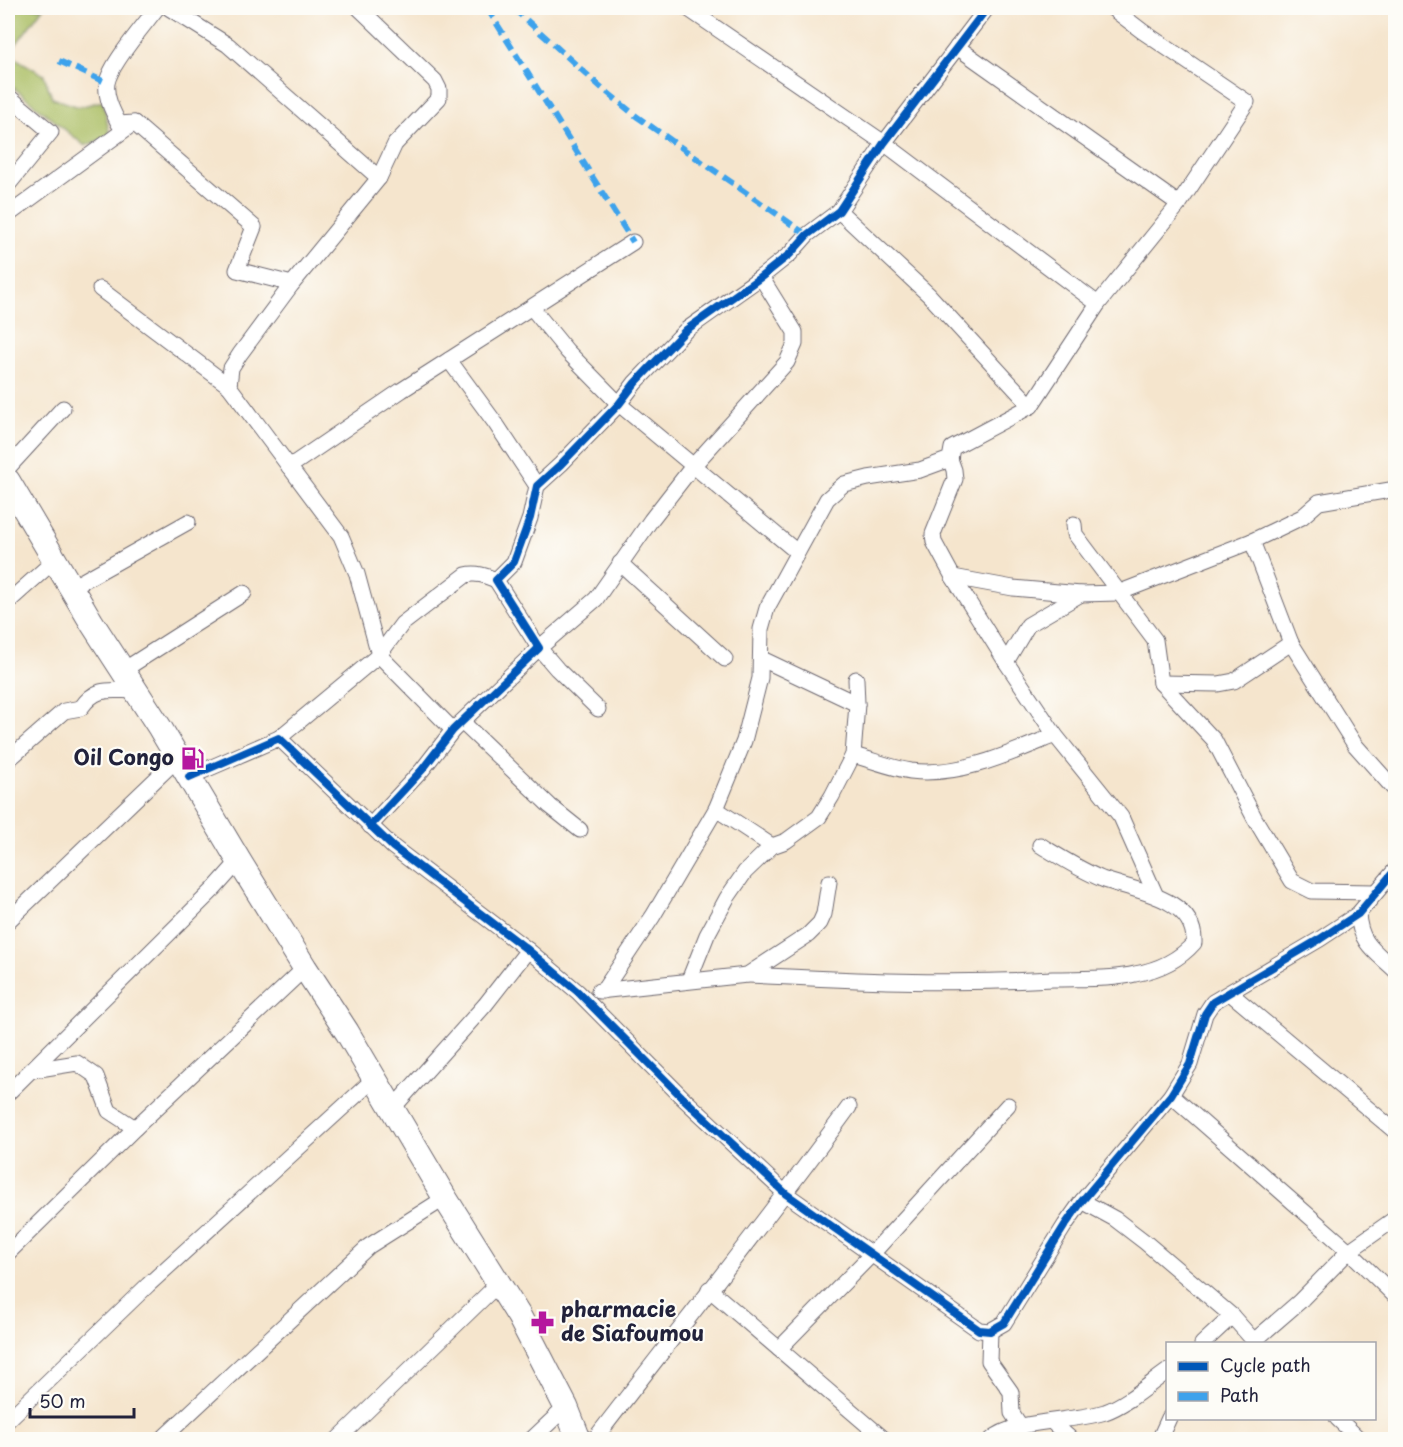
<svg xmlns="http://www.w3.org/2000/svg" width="1403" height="1447" font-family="'Playpen Sans',sans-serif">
  <rect width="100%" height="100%" fill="#fdfcf7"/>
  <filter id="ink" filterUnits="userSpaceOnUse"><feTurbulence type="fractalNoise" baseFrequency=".0167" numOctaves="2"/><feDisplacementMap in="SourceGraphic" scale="12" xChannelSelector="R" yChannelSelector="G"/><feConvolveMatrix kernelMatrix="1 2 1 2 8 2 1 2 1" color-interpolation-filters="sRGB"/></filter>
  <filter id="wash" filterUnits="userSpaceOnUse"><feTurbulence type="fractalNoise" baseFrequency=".008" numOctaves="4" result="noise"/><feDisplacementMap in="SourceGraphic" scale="24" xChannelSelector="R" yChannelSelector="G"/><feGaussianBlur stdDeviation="1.35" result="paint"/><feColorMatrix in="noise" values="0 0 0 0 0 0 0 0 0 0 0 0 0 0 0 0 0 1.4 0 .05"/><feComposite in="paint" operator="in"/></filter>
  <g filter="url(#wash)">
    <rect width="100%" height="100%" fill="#f5e5cd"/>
    <polygon fill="#aabe63" stroke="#66704f" stroke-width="1.5" points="8,8 43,8 14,47 15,58 44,75 52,98 79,107 103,101 110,136 85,146 8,83"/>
  </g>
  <g filter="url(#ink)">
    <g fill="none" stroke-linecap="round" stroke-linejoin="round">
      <defs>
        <g id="minor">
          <path d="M157,8c-12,16 -47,56 -50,75 -2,14 6,29 12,41l15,-1 120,104 -17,43 55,14"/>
          <polyline points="169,8 228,45 379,178"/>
          <polyline points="359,8 435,81 439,89 439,98 395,144 379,178 292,284 240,354 231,368 229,386 341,536 357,574 379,655 453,730"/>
          <polyline points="687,8 884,143 1098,304"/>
          <polyline points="957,47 1179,204"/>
          <polyline points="8,96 51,132 8,185"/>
          <polyline points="8,215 134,123"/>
          <polyline points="100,289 229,386"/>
          <polyline points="532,308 567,351 619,404 797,552"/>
          <polyline points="449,360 496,424 537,486"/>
          <polyline points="1031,406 1098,304 1179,204 1247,102 1142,31 1112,8"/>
          <polyline points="950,459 954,470 955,479 933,534 934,542 953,577 1006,662 1055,735 1121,817 1156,896"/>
          <polyline points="289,467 402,390 633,242"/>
          <polyline points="8,468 63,408"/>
          <polyline points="1074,524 1075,534 1155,640 1161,683 1214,740 1255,819 1292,881 1312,891 1375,892"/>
          <polyline points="1252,541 1302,517 1319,502 1396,489"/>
          <polyline points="620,563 725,659"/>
          <polyline points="953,577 1013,588 1081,594 1118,593 1252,541 1291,643 1355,745 1396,791"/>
          <polyline points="72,587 188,522"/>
          <polyline points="8,602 55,560"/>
          <polyline points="762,659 857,704"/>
          <polyline points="1006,662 1028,625 1081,594"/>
          <polyline points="122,671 244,593"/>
          <polyline points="1161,683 1218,684 1234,681 1291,643"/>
          <polyline points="598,709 557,669 539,648 596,599 651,520 693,466 787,362 795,344 795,332 761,277"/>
          <polyline points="462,722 550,806 580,830"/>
          <path d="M279,738l100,-83 23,-31 64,-49c11,-3 20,1 30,5"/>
          <path d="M853,755c19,5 39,13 58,16 49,6 100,-18 144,-36"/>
          <path d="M8,760l56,-49 17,-3c16,-23 30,-17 55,-17"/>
          <polyline points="189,777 279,738 393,847 528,950 578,992 683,1098 786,1194 979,1330 990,1331 1004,1323 1065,1225 1082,1201 1171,1095 1190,1064 1205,1014 1213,1002 1320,939 1358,914 1396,869"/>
          <polyline points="716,809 772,846"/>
          <polyline points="370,826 422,770 453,730 539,648 496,580 514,562 530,518 537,486 561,464 619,404 635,383 686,330 761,277 790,254 807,235 839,211 884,143 987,8"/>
          <path d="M1358,914c2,30 17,37 38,57"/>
          <polyline points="8,921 178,758"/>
          <path d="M747,975c102,5 203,10 306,4 24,-1 58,1 82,-5 22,-4 44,-14 59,-31 2,-46 -60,-52 -92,-64 -22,-9 -42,-22 -62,-34"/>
          <polyline points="689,980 707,935 727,898 745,872 772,846 786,841 819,817 832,796 853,755 857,704 856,679"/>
          <polyline points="599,991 747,975 808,935 820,923 824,914 829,882"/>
          <polyline points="603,991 653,916 716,809 744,741 760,678 761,629 767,608 827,499 844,484 868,478 920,470 950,459 952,448 1031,406 929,295 839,211"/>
          <polyline points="1230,993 1396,1132"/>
          <polyline points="33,1070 77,1063 96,1076 109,1111 135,1128"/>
          <polyline points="8,1093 214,889 239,861"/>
          <polyline points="1171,1095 1349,1251 1396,1297"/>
          <polyline points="392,1109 485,1005 528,950"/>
          <polyline points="1082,1201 1115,1219 1145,1242 1232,1316 1254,1341 1299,1302 1349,1251 1396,1218"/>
          <polyline points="8,1253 135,1128 305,968"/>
          <polyline points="709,1289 885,1440"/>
          <polyline points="990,1331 989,1361 1011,1392 1012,1413 1021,1427"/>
          <polyline points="1202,1344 1232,1316"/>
          <polyline points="779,1349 871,1255 1008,1105"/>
          <polyline points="1337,1418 1360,1440"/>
          <polyline points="8,1420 148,1285 374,1079"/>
          <polyline points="1052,1422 1072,1440"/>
          <polyline points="161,1440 369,1246 445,1198"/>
          <polyline points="337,1440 498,1284"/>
          <polyline points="531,1440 566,1407"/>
          <path d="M594,1440c85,-111 173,-220 255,-333"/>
          <path d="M991,1440c23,-21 83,-18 114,-28 22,-8 43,-27 63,-41"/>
          <polyline points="1159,1440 1169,1418"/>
        </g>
        <polyline id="trunk" points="8,481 92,623 160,728 239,861 305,968 347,1032 445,1198 519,1316 566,1407 579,1440"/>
      </defs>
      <use href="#minor" stroke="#6c666e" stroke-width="17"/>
      <use href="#trunk" stroke="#6c666e" stroke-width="26"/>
      <use href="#minor" stroke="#fff" stroke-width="15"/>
      <use href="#trunk" stroke="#fff" stroke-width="24"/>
      <g stroke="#3ea2ec" stroke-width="6" stroke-dasharray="12 6" stroke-linecap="butt">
        <polyline points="487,8 633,242"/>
        <polyline points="513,8 602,88 636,116 807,235"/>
        <polyline points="1387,8 1396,13"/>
        <polyline points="59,61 107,83"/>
      </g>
      <defs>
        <g id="cycleway">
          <polyline points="189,777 279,738 393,847 528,950 578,992 683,1098 786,1194 979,1330 990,1331 1004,1323 1065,1225 1082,1201 1171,1095 1190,1064 1205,1014 1213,1002 1320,939 1358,914 1396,869"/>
          <polyline points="370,826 422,770 453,730 539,648 496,580 514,562 530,518 537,486 561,464 619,404 635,383 686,330 761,277 790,254 807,235 839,211 884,143 987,8"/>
        </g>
      </defs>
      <use href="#cycleway" stroke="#fdfcf7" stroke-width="11"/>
      <use href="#cycleway" stroke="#0057b8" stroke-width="8"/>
    </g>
  </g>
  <defs>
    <symbol id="fuel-bare" viewBox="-9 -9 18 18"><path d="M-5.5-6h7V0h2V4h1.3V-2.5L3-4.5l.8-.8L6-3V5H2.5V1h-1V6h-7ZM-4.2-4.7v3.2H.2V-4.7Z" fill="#b5179e" stroke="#fdfcf7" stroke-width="2.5" paint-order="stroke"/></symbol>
    <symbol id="pharmacy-bare" viewBox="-9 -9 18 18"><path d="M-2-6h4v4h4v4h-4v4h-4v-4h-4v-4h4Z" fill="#b5179e" stroke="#fdfcf7" stroke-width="2.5" paint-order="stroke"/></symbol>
  </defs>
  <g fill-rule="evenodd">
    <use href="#fuel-bare" x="176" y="742" width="33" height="33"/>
    <use href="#pharmacy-bare" x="526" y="1306" width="33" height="33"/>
  </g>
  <g text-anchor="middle" stroke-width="4.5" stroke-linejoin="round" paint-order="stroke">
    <g font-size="21" font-weight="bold" fill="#22223b" stroke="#fdfcf7" text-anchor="end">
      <text x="174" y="765">Oil Congo</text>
      <text x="561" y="1317" text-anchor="start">pharmacie<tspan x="561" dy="24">de Siafoumou</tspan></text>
    </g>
  </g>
  <rect width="1403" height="1447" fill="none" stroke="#fdfcf7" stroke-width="30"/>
  <rect x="1166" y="1342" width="210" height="78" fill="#fdfcf7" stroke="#a5a5ac" stroke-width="1.5"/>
  <rect x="1178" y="1362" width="30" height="9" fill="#0057b8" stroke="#a5a5ac" stroke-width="1.5"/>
  <text x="1220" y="1372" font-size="18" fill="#22223b">Cycle path</text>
  <rect x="1178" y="1392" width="30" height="9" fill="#3ea2ec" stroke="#a5a5ac" stroke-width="1.5"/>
  <text x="1220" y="1402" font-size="18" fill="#22223b">Path</text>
  <path d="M30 1408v9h104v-9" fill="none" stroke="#22223b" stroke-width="3"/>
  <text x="39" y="1408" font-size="18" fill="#22223b" stroke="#fdfcf7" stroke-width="4.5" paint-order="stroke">50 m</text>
</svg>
